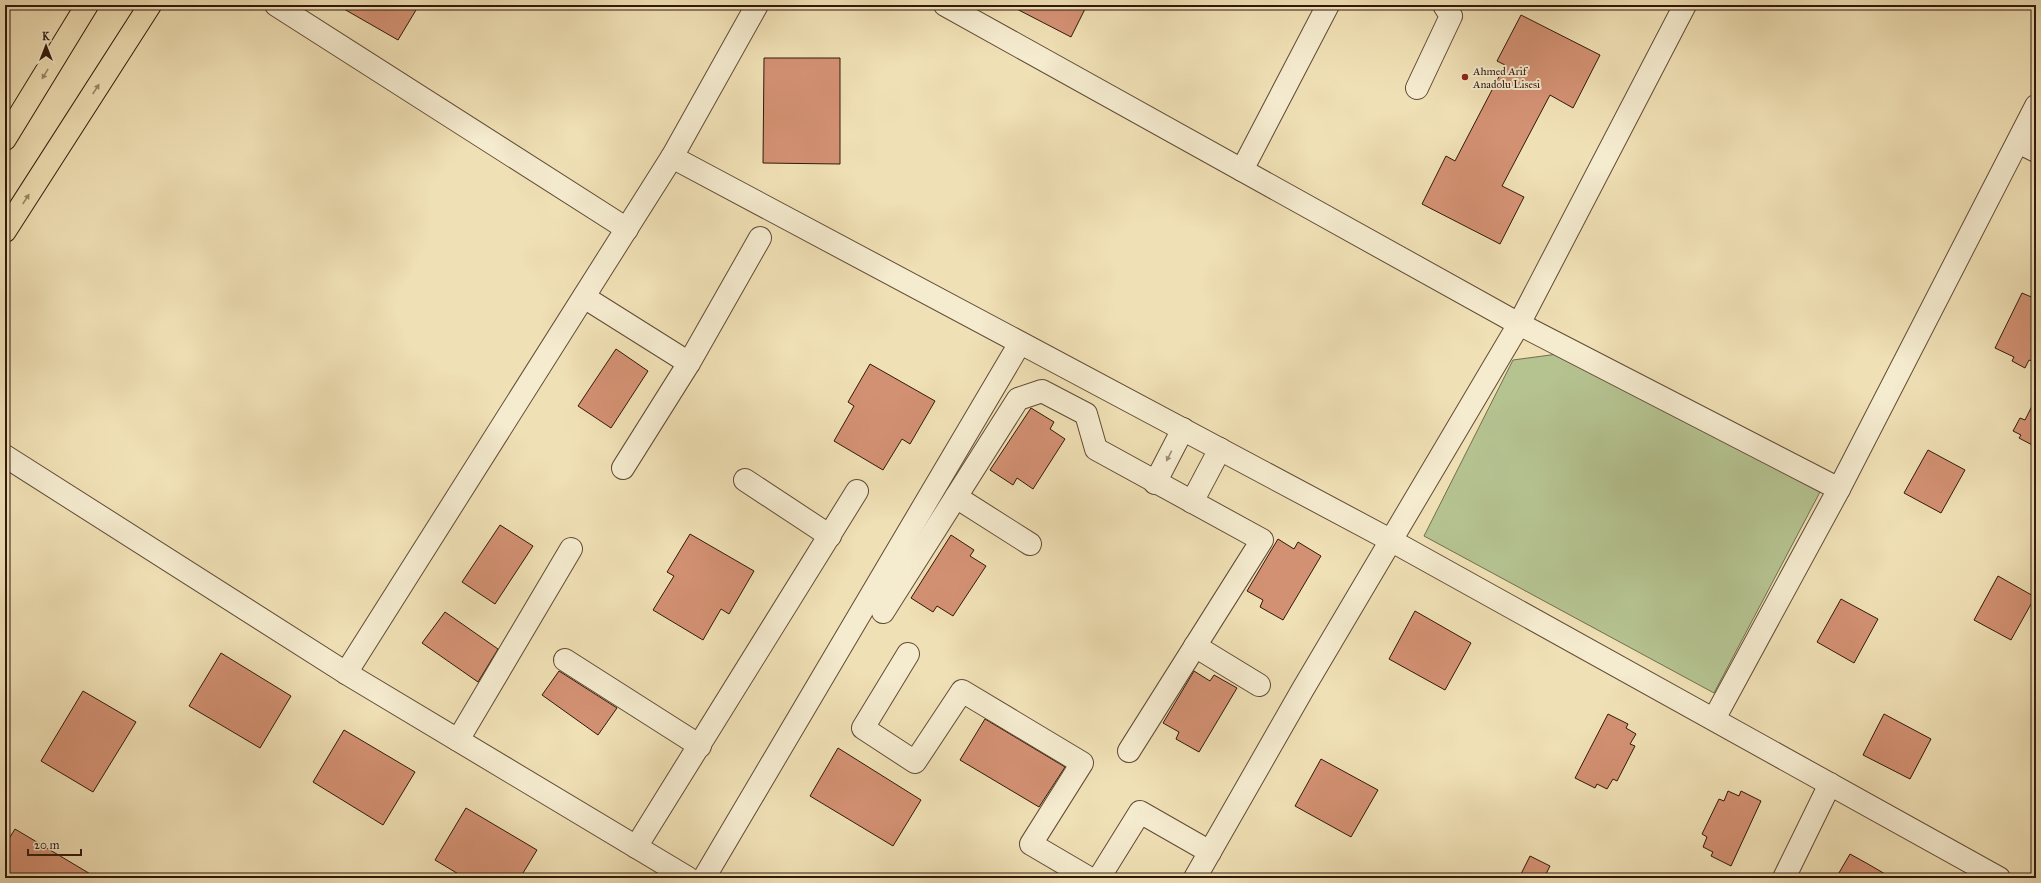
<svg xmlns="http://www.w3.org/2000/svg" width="2041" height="883" font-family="'IM FELL Great Primer',serif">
  <rect width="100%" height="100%" fill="#f0e0b5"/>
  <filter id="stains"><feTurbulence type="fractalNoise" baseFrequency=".005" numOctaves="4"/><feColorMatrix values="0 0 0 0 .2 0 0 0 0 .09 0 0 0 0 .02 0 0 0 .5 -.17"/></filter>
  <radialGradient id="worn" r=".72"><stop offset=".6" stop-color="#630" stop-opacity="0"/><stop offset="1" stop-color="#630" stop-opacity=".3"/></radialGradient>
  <polygon fill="#b5c391" stroke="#736e4e" points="1558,354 1820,492 1714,693 1424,536 1513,360"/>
  <g fill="#d39173" stroke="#31190a">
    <polygon points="337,5 419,5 398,40"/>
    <polygon points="1009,5 1087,5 1071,37"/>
    <polygon points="1521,15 1600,55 1573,108 1550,95 1502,186 1524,197 1500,244 1422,204 1446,156 1455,161 1505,65 1497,61"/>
    <polygon points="764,58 840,58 840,164 763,163"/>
    <polygon points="2022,293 2036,299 2036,353 2032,361 2029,360 2025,368 2012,361 2014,357 1995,348"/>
    <polygon points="616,349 648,371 611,428 578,406"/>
    <polygon points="870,364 935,401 910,444 902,439 883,470 834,441 854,406 848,402"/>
    <polygon points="2036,398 2036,447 2019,438 2021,435 2013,431 2020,418 2025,420"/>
    <polygon points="1031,408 1054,422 1050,429 1065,439 1033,489 1017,478 1013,485 990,470"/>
    <polygon points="1928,450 1965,470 1941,513 1904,493"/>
    <polygon points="500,525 533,546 495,604 462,582"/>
    <polygon points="690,534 754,571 729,614 721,609 703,640 653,610 674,576 667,572"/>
    <polygon points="951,535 974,550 970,556 986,566 953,616 937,606 933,612 911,598"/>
    <polygon points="1278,539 1294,549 1298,542 1321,556 1283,620 1260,607 1263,600 1247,591"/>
    <polygon points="1998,576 2035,597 2011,640 1974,620"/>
    <polygon points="1841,599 1878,619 1854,663 1817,642"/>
    <polygon points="1415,611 1471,643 1445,690 1389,659"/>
    <polygon points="445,612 498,649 478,682 422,643"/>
    <polygon points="221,653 291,696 260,748 189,706"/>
    <polygon points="559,671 617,708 598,735 542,695"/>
    <polygon points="1194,671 1210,681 1214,675 1237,688 1199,752 1176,739 1179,732 1163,723"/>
    <polygon points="83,691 136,722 93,792 41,761"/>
    <polygon points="1608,714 1628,724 1626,728 1636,734 1630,744 1635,746 1617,781 1613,779 1607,789 1597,784 1595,788 1575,778"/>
    <polygon points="1884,714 1931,739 1910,779 1863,755"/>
    <polygon points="985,719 1065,767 1039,807 960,760"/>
    <polygon points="344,730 415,772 383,825 313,782"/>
    <polygon points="838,748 921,800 893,846 810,796"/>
    <polygon points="1321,759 1378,790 1351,837 1295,806"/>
    <polygon points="1728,791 1739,796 1741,791 1761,801 1731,866 1711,856 1713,852 1703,847 1707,837 1702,834 1719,799 1724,801"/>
    <polygon points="466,808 537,850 520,878 465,878 435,860"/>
    <polygon points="15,829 97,878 5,878 5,845"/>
    <polygon points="1850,854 1868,864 1892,878 1836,878"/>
    <polygon points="1530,856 1550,866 1544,878 1519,878"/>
  </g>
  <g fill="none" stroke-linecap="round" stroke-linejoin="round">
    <defs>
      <g id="minor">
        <polyline points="276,5 627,229"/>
        <polyline points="945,5 1519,324 1839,489"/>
        <polyline points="1417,88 1451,16 1444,5"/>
        <polyline points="2018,142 2036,151"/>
        <polyline points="672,157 1392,541 1999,878"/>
        <polyline points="1242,170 1328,5"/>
        <polyline points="584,297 689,363"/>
        <polyline points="5,456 346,673 688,878"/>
        <polyline points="623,468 689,363 760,238"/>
        <polyline points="745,480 830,536"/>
        <polyline points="1155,483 1183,429"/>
        <polyline points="956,497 1030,544"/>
        <polyline points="1192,502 1220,449"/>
        <polyline points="883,612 1018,399 1042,391 1086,414 1096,449 1262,540 1129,751"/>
        <polyline points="1195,646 1259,685"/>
        <polyline points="908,654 863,728 915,762 962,691 1082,763 1031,844 1089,878"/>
        <polyline points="565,660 700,746"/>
        <polyline points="346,673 672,157 757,5"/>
        <polyline points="1714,719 1839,489 2036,106"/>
        <polyline points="458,740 571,549"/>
        <polyline points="636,847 857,491"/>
        <polyline points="704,878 1020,343"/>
        <polyline points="1099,878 1140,812 1210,852"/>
        <polyline points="1195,878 1303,689 1519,324 1685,5"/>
        <polyline points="1784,878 1830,784"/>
      </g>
      <g id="major">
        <polyline points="5,139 87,5"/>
        <polyline points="5,231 150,5"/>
      </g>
    </defs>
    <use href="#minor" stroke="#614b35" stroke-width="24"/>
    <use href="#major" stroke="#31190a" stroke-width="24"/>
    <use href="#minor" stroke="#f5ebcf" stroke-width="22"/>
    <use href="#major" stroke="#f0e0b5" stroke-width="22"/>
  </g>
  <defs><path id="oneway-solid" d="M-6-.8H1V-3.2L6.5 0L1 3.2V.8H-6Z"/></defs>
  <g fill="#9a8668">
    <use href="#oneway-solid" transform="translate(45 74) rotate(121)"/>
    <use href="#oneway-solid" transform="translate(96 89) rotate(-57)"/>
    <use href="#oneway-solid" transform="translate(26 199) rotate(-57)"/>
  </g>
  <use fill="#9d8c76" href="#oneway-solid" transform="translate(1169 456) rotate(117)"/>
  <circle fill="#8f2418" stroke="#f5ebcf" stroke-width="1.5" cx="1465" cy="77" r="4"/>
  <g text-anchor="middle" stroke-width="4" stroke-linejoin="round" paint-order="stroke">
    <g font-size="11" fill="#31190a" stroke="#f5ebcf" text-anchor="start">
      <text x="1473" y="75">Ahmed Arif<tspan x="1473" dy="13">Anadolu Lisesi</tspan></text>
    </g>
  </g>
  <rect width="2041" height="883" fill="none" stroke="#f0e0b5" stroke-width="20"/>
  <rect x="6" y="6" width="2029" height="871" fill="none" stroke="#31190a" stroke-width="2"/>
  <rect x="10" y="10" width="2021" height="863" fill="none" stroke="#31190a"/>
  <g transform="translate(46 46)" stroke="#f5ebcf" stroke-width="3" paint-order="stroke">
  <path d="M0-3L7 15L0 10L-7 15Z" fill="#31190a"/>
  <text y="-6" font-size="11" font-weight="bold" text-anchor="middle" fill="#31190a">K</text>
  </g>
  <path d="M28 849v6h53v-6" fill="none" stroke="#31190a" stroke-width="2"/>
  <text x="34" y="849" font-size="12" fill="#31190a" stroke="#f5ebcf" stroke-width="3" paint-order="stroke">20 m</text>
  <rect width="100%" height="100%" filter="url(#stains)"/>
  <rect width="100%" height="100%" fill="url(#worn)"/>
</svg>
